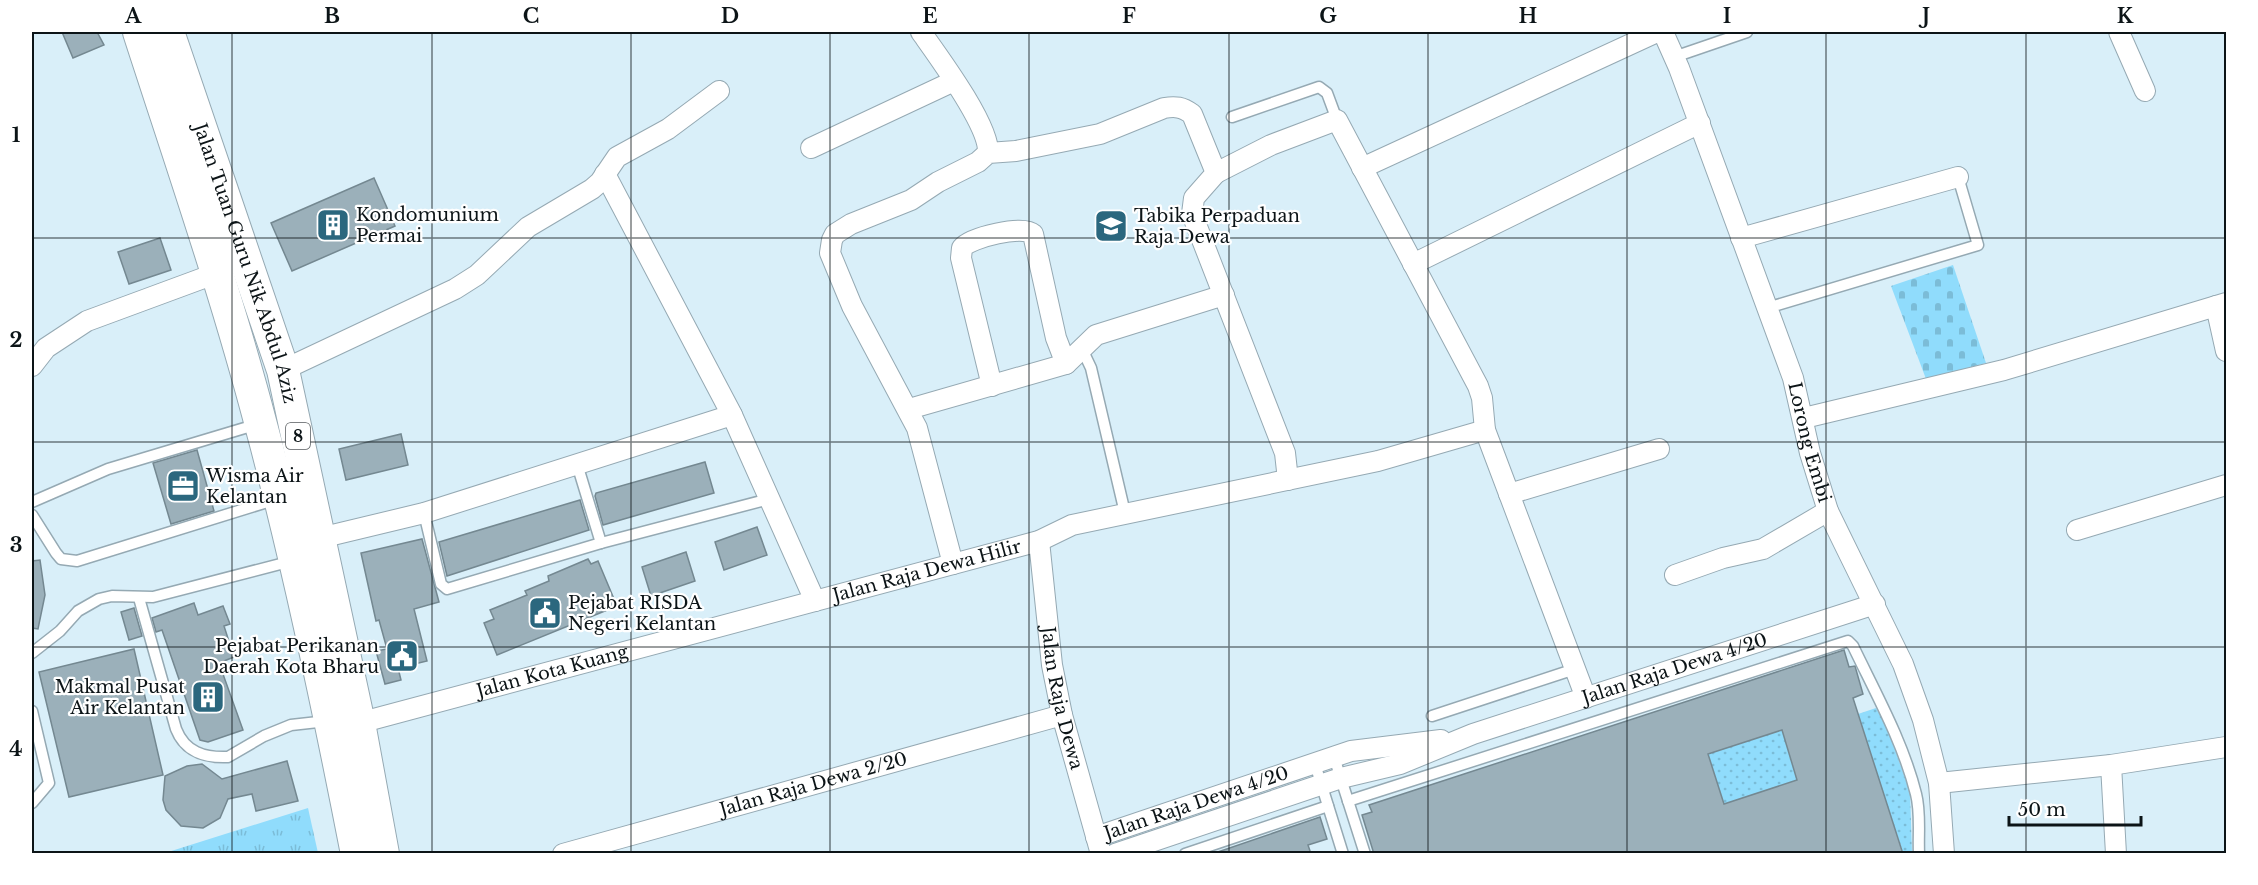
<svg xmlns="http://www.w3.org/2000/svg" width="2258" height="885" font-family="'Libre Baskerville',serif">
  <defs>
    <pattern id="grass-dots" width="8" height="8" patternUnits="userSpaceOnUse" patternTransform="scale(1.5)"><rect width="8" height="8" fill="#90dcfc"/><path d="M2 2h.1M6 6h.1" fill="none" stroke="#7bbcd7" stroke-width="1.8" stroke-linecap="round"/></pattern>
    <pattern id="cemetery-stones" width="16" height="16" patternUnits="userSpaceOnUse" patternTransform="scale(1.5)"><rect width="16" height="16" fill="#90dcfc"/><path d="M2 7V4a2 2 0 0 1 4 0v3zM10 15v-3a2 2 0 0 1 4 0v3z" fill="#7bbcd7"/></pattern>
    <pattern id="park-tufts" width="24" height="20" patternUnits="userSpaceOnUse" patternTransform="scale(1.5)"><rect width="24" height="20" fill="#90dcfc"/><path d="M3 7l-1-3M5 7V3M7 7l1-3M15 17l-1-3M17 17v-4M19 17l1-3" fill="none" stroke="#7bbcd7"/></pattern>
  </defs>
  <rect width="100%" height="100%" fill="#d9eff9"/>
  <g fill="url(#grass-dots)">
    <polygon points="1876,708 1887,727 1910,792 1912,853 1903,853 1897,834 1886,838 1858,714"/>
    <polygon points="1782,730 1797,780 1724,804 1708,754"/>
  </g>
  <polygon fill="url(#cemetery-stones)" points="1953,265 1986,363 1926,379 1891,286"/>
  <polygon fill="url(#park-tufts)" points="308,808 318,853 165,853"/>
  <g fill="#9bb0ba" stroke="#748891" stroke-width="1.5" fill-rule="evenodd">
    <polygon points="62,32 97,32 104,45 73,58"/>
    <polygon points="374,178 395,226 292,271 271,223"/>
    <polygon points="160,238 171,270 129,284 118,252"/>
    <polygon points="401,434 408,465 346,480 339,449"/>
    <polygon points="197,450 214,511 171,524 153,463"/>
    <polygon points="705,462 714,493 603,525 595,496 596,493"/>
    <polygon points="580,500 589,530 447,576 439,542"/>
    <polygon points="757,527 767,555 724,570 715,542"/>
    <polygon points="422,539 439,602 414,609 427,661 398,668 401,680 385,684 376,651 387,649 379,620 376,621 361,553"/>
    <polygon points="686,552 695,581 651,596 642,567"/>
    <polygon points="588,559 591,564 598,561 617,606 497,655 484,623 494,619 490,610 527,595 525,591 549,581 548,576"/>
    <polygon points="40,560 45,595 38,629 32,628 32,561"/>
    <polygon points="194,603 198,615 223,606 230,624 224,626 234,657 219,663 243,730 208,742 200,740 162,630 156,632 152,618"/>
    <polygon points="134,608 142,636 129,640 121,612"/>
    <polygon points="134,649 163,775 69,797 39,672"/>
    <path d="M1844,650l5,17 6,-1 8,28 -10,4 50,156h-529l-12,-39 10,-3 -3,-7zM1782,730l15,50 -73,24 -16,-50z"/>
    <polygon points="287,761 298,801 256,811 252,794 228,799 220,818 203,828 181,826 166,810 163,800 165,776 187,766 202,764 222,779"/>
    <polygon points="1320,817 1327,839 1308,845 1311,854 1212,854"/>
  </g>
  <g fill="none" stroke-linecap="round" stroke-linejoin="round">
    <defs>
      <g id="service">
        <polyline points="1674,57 1747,32"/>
        <polyline points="1232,117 1319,87 1327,93 1337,120"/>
        <polyline points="1767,308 1978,245 1958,177"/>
        <polyline points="1082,349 1091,368 1125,513"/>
        <polyline points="577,464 601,543"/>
        <polyline points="32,502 108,469 258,424"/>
        <polyline points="424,513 441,584 447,589 601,543 769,499"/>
        <polyline points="32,515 56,553 61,559 77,561 277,499"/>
        <path d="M139,598l37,131c9,23 28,29 52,28l36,-21 27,-11 36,-4"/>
        <polyline points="32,653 60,631 78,611 99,599 112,596 153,597 292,561"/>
        <polyline points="32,711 49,783 32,803"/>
        <polyline points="1432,716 1575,669"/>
        <polyline points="1334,757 1365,854"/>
        <polyline points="1315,764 1343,854"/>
        <path d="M1348,801l500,-160 5,5c23,48 50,96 63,148 5,19 2,40 3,60"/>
        <polyline points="1185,854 1328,806"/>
      </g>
      <g id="minor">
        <path d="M921,32c17,24 69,94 67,121"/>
        <path id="s1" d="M1663,32l16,36 114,310 17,75 18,58 75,153 20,56 16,63 5,71"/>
        <polyline points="2119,32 2145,91"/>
        <polyline points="811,148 954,81"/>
        <polyline points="1362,168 1657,32"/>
        <polyline points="1216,173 1271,145 1337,120 1478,386 1482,398 1485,430 1586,698"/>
        <polyline points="605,174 732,415 815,601"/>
        <polyline points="1741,238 1958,177"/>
        <polyline points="1413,264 1700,123"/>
        <polyline points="2216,306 2226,351"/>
        <polyline points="32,366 46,348 87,321 217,273"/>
        <polyline points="283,370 455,289 477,275 528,227 592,189 600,182 617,157 668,129 719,91"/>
        <path d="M992,386l-31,-128 1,-10c9,-11 61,-23 71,-14l23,104 10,26"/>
        <polyline points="909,409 1066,364 1096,335 1224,295"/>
        <polyline points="1804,418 2004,370 2226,303"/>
        <polyline points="1509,494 1659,449"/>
        <polyline points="2077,530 2226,485"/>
        <polyline points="320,538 424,513 732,415"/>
        <path id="s2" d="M1039,541l13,124 10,50 39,139"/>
        <path d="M953,564l-36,-136 -65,-122 -22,-53 2,-13 3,-6 16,-10 60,-24 27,-18 40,-20 10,-9 28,-2 84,-17 64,-26c12,-2 18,-1 28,6l24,59 -22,25 -2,16 93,239 3,27"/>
        <polyline points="1675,575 1723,558 1763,549 1828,511"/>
        <path id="s3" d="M359,723l680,-182 33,-16 306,-64 107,-31"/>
        <polyline points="2111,765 2116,854"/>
        <polyline points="1939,783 2111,765 2226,747"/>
        <path id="s4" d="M1096,837l255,-86 90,-11"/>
        <path id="s5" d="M563,854l499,-139"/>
        <path id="s6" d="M1115,854l226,-76 59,-14 73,-30 402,-130"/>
      </g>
      <g id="primary">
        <path d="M139,32c42,130 87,260 122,393 38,141 68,285 96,429"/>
        <path id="s7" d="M168,32l115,338 76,353 24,131"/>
      </g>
    </defs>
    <use href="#service" stroke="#95a9b3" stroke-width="13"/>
    <use href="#minor" stroke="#95a9b3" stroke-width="22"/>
    <use href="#primary" stroke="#95a9b3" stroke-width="34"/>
    <use href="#service" stroke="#fff" stroke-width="10"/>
    <use href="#minor" stroke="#fff" stroke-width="20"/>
    <use href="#primary" stroke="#fff" stroke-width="32"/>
  </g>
  <path fill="none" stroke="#0c1417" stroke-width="1.5" stroke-opacity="0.55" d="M232,32v822M432,32v822M631,32v822M830,32v822M1029,32v822M1229,32v822M1428,32v822M1627,32v822M1826,32v822M2026,32v822M32,238h2194M32,442h2194M32,647h2194"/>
  <defs>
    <symbol id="building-square" viewBox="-11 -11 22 22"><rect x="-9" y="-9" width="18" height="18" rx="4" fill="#2b677e" stroke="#fff"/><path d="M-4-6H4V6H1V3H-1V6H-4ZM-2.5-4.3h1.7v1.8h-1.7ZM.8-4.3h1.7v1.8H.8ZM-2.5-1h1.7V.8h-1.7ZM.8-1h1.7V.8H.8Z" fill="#fff"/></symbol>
    <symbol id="school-square" viewBox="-11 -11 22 22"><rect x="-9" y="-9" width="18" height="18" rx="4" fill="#2b677e" stroke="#fff"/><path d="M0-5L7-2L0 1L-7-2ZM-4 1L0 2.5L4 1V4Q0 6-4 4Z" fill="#fff"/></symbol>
    <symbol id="office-square" viewBox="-11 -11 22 22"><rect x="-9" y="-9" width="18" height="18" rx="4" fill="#2b677e" stroke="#fff"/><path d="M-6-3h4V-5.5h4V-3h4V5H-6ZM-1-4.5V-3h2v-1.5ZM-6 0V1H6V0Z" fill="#fff"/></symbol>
    <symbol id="civic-square" viewBox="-11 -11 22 22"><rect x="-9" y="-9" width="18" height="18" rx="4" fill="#2b677e" stroke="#fff"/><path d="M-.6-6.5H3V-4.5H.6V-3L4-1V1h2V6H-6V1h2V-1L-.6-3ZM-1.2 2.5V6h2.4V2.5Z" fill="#fff"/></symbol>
  </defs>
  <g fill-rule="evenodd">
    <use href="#building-square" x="314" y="206" width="38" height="38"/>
    <use href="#school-square" x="1092" y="207" width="38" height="38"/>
    <use href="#office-square" x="164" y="467" width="38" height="38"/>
    <use href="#civic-square" x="526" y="594" width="38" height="38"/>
    <use href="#civic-square" x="383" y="637" width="38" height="38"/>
    <use href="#building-square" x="189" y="678" width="38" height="38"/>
  </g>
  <g text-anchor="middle" stroke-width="4.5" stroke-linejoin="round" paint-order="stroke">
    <rect fill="#fff" stroke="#555a5d" stroke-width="1.5" x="286" y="423" width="24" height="26" rx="4.5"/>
    <g font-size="16" font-weight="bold" fill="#0c1417">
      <text x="298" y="442">8</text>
    </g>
    <g font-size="18" fill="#0c1417" stroke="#fff" text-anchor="start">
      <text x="356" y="221">Kondomunium<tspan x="356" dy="21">Permai</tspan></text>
      <text x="1134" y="222">Tabika Perpaduan<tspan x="1134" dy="21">Raja Dewa</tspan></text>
      <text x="206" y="482">Wisma Air<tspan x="206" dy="21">Kelantan</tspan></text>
      <text x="568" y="609">Pejabat RISDA<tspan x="568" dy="21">Negeri Kelantan</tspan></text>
      <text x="379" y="652" text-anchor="end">Pejabat Perikanan<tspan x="379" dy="21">Daerah Kota Bharu</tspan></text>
      <text x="185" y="693" text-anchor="end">Makmal Pusat<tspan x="185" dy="21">Air Kelantan</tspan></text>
    </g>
    <g font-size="18" fill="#0c1417" stroke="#fff">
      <text dy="6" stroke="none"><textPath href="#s7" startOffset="244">Jalan Tuan Guru Nik Abdul Aziz</textPath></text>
      <text dy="6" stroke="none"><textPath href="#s1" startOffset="436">Lorong Embi</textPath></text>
      <text dy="6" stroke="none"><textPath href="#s3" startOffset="588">Jalan Raja Dewa Hilir</textPath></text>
      <text dy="6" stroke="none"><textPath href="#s6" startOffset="590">Jalan Raja Dewa 4/20</textPath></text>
      <text dy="6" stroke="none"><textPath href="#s3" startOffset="200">Jalan Kota Kuang</textPath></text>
      <text dy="6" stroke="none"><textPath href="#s2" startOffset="159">Jalan Raja Dewa</textPath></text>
      <text dy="6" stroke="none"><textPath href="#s5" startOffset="260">Jalan Raja Dewa 2/20</textPath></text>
      <text dy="6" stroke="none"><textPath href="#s4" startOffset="106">Jalan Raja Dewa 4/20</textPath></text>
    </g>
  </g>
  <rect width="2258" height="885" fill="none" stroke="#ffffff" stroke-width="66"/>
  <path d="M2009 816v9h132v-9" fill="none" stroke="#0c1417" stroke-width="3"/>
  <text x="2018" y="816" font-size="18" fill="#0c1417" stroke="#ffffff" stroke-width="4.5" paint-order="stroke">50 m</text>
  <rect x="33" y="33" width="2192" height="819" fill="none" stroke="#0c1417" stroke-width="2"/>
  <g font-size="20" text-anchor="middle" font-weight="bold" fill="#0c1417">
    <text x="133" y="23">A</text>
    <text x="332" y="23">B</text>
    <text x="531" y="23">C</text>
    <text x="730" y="23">D</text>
    <text x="930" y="23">E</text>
    <text x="1129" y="23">F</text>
    <text x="1328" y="23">G</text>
    <text x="1528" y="23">H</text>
    <text x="1727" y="23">I</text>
    <text x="1926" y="23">J</text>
    <text x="2125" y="23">K</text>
    <text x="16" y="142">1</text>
    <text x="16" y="347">2</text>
    <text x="16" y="552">3</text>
    <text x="16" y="756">4</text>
  </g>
</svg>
